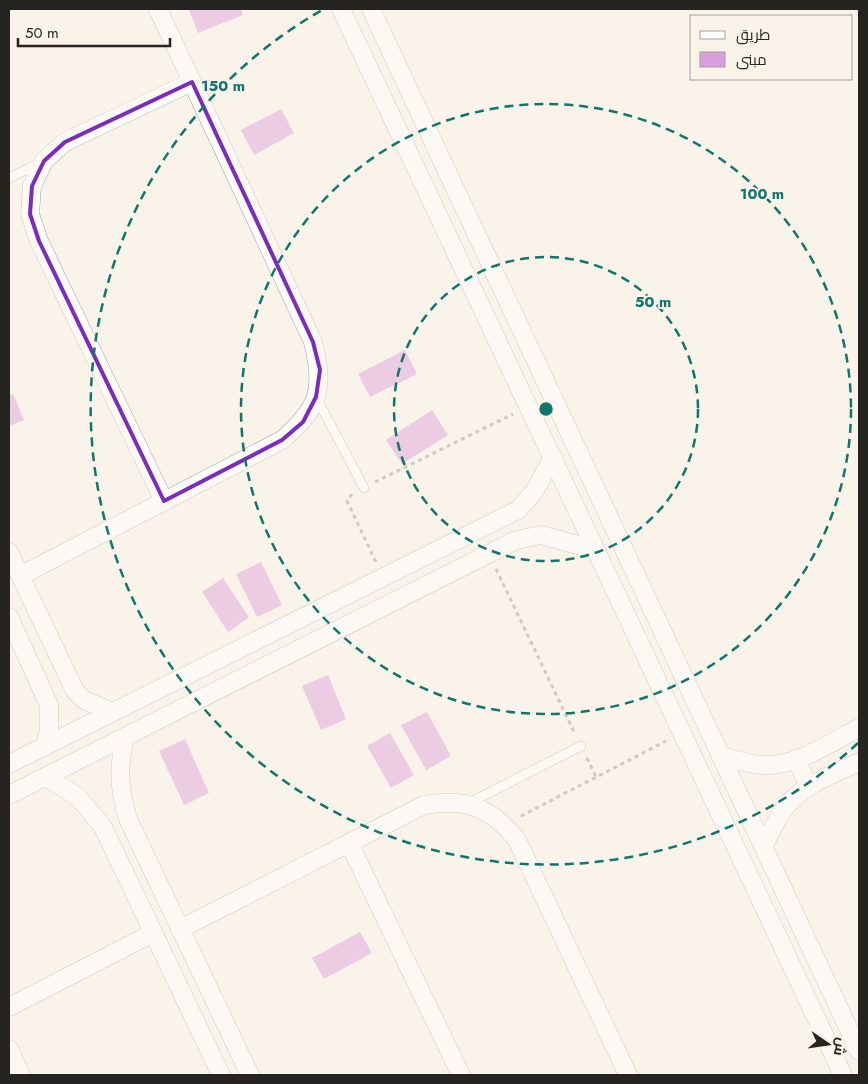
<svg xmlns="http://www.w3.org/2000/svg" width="868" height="1084" font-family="Jost,Cairo,sans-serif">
  <rect width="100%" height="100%" fill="#faf3e9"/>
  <g fill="#db9edc">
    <polygon points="192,9 241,9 243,15 198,33 189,10"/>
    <polygon points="281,109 294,133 254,155 241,130"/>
    <polygon points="405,350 417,374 370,397 358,374"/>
    <polygon points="13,394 24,420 9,426 9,395"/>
    <polygon points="432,410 448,435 402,464 386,440"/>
    <polygon points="261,562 282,605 257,617 236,574"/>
    <polygon points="223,578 249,617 228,632 202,592"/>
    <polygon points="328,675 346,719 321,730 302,686"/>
    <polygon points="427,712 451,756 426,770 401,725"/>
    <polygon points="390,733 414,775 391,788 367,746"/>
    <polygon points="185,739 209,793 184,805 159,751"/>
    <polygon points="360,932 372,953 324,979 312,958"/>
  </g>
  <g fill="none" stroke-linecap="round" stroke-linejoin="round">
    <defs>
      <g id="lane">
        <polyline points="9,178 42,162"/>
        <polyline points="316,397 364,488"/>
        <polyline points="467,804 581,746"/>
      </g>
      <g id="street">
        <polyline points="341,9 843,1075"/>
        <polyline points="371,9 859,1051"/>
        <polyline points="164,501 39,241 30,214 32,186 44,161 65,142 192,82"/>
        <polyline points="9,552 75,691 84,700 113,712"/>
        <path d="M20,576l262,-136c37,-32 43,-50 31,-98l-155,-333"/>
        <polyline points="9,617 49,705 49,732 44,747"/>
        <path d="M125,737c-7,29 -6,53 3,82l122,256"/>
        <path d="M721,756c14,4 30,9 45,9 32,1 65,-23 93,-37"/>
        <polyline points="796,759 809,787"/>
        <polyline points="9,764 518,510 534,492 553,457"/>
        <polyline points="46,777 78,797 103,827 221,1075"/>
        <polyline points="9,795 516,540 541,535 596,550"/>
        <polyline points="349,843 461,1075"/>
        <path d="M763,846c7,-12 13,-26 21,-37 17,-24 50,-35 75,-47"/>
        <path d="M180,929l244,-124c42,-7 67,2 93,35l111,235"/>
        <polyline points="9,1007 153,933"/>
        <polyline points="9,1049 21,1075"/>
      </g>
    </defs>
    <use href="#lane" stroke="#a49e95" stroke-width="10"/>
    <use href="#street" stroke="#a49e95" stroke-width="19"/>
    <g stroke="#9f9a92" stroke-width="3" stroke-dasharray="4 4" stroke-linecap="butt">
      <polyline points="375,482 513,414"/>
      <polyline points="352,494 347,501 376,562"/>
      <polyline points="496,569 575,734"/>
      <polyline points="587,758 596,777"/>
      <polyline points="521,816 666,741"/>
    </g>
    <use href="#lane" stroke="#fff" stroke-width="9"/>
    <use href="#street" stroke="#fff" stroke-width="18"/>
  </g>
  <path d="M0 0H868V1084H0ZM192,82l121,260 7,28 -4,27 -13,25 -21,18 -118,61 -125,-260 -9,-27 2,-28 12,-25 21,-19z" fill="#faf3e9" fill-opacity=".55" fill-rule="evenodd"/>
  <path fill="none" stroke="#7b2cbf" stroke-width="4" stroke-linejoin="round" d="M192,82l121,260 7,28 -4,27 -13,25 -21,18 -118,61 -125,-260 -9,-27 2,-28 12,-25 21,-19z"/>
  <g fill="none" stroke="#0f766e" stroke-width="2.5" stroke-dasharray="9 6">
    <circle cx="546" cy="409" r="152"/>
    <circle cx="546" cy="409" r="305"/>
    <path d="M858 743A457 457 0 1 1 324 9"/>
  </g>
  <circle cx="546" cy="409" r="8" fill="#0f766e" stroke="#faf3e9" stroke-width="2.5"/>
  <g font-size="15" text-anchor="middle" font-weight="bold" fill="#0f766e" stroke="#faf3e9" stroke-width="4" stroke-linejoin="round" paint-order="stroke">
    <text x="223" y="91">150 m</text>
    <text x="762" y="199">100 m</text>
    <text x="653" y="307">50 m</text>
  </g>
  <rect width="868" height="1084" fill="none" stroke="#262420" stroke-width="20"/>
  <rect x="690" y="15" width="162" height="65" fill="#faf3e9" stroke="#a5a099"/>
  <rect x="700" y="31" width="25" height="8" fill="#ffffff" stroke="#a5a099"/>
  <text x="736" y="40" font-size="15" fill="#262420">طريق</text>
  <rect x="700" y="52" width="25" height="15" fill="#db9edc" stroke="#a5a099"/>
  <text x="736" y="65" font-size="15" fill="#262420">مبنى</text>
  <g transform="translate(828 1044) rotate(103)" stroke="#faf3e9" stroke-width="4" paint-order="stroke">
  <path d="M0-4L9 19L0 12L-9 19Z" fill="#262420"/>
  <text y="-8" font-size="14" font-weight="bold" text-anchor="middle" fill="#262420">ش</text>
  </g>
  <path d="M18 38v8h152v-8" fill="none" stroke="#262420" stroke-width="2.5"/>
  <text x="25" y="38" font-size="15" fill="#262420" stroke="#faf3e9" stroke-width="4" paint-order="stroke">50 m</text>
</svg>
